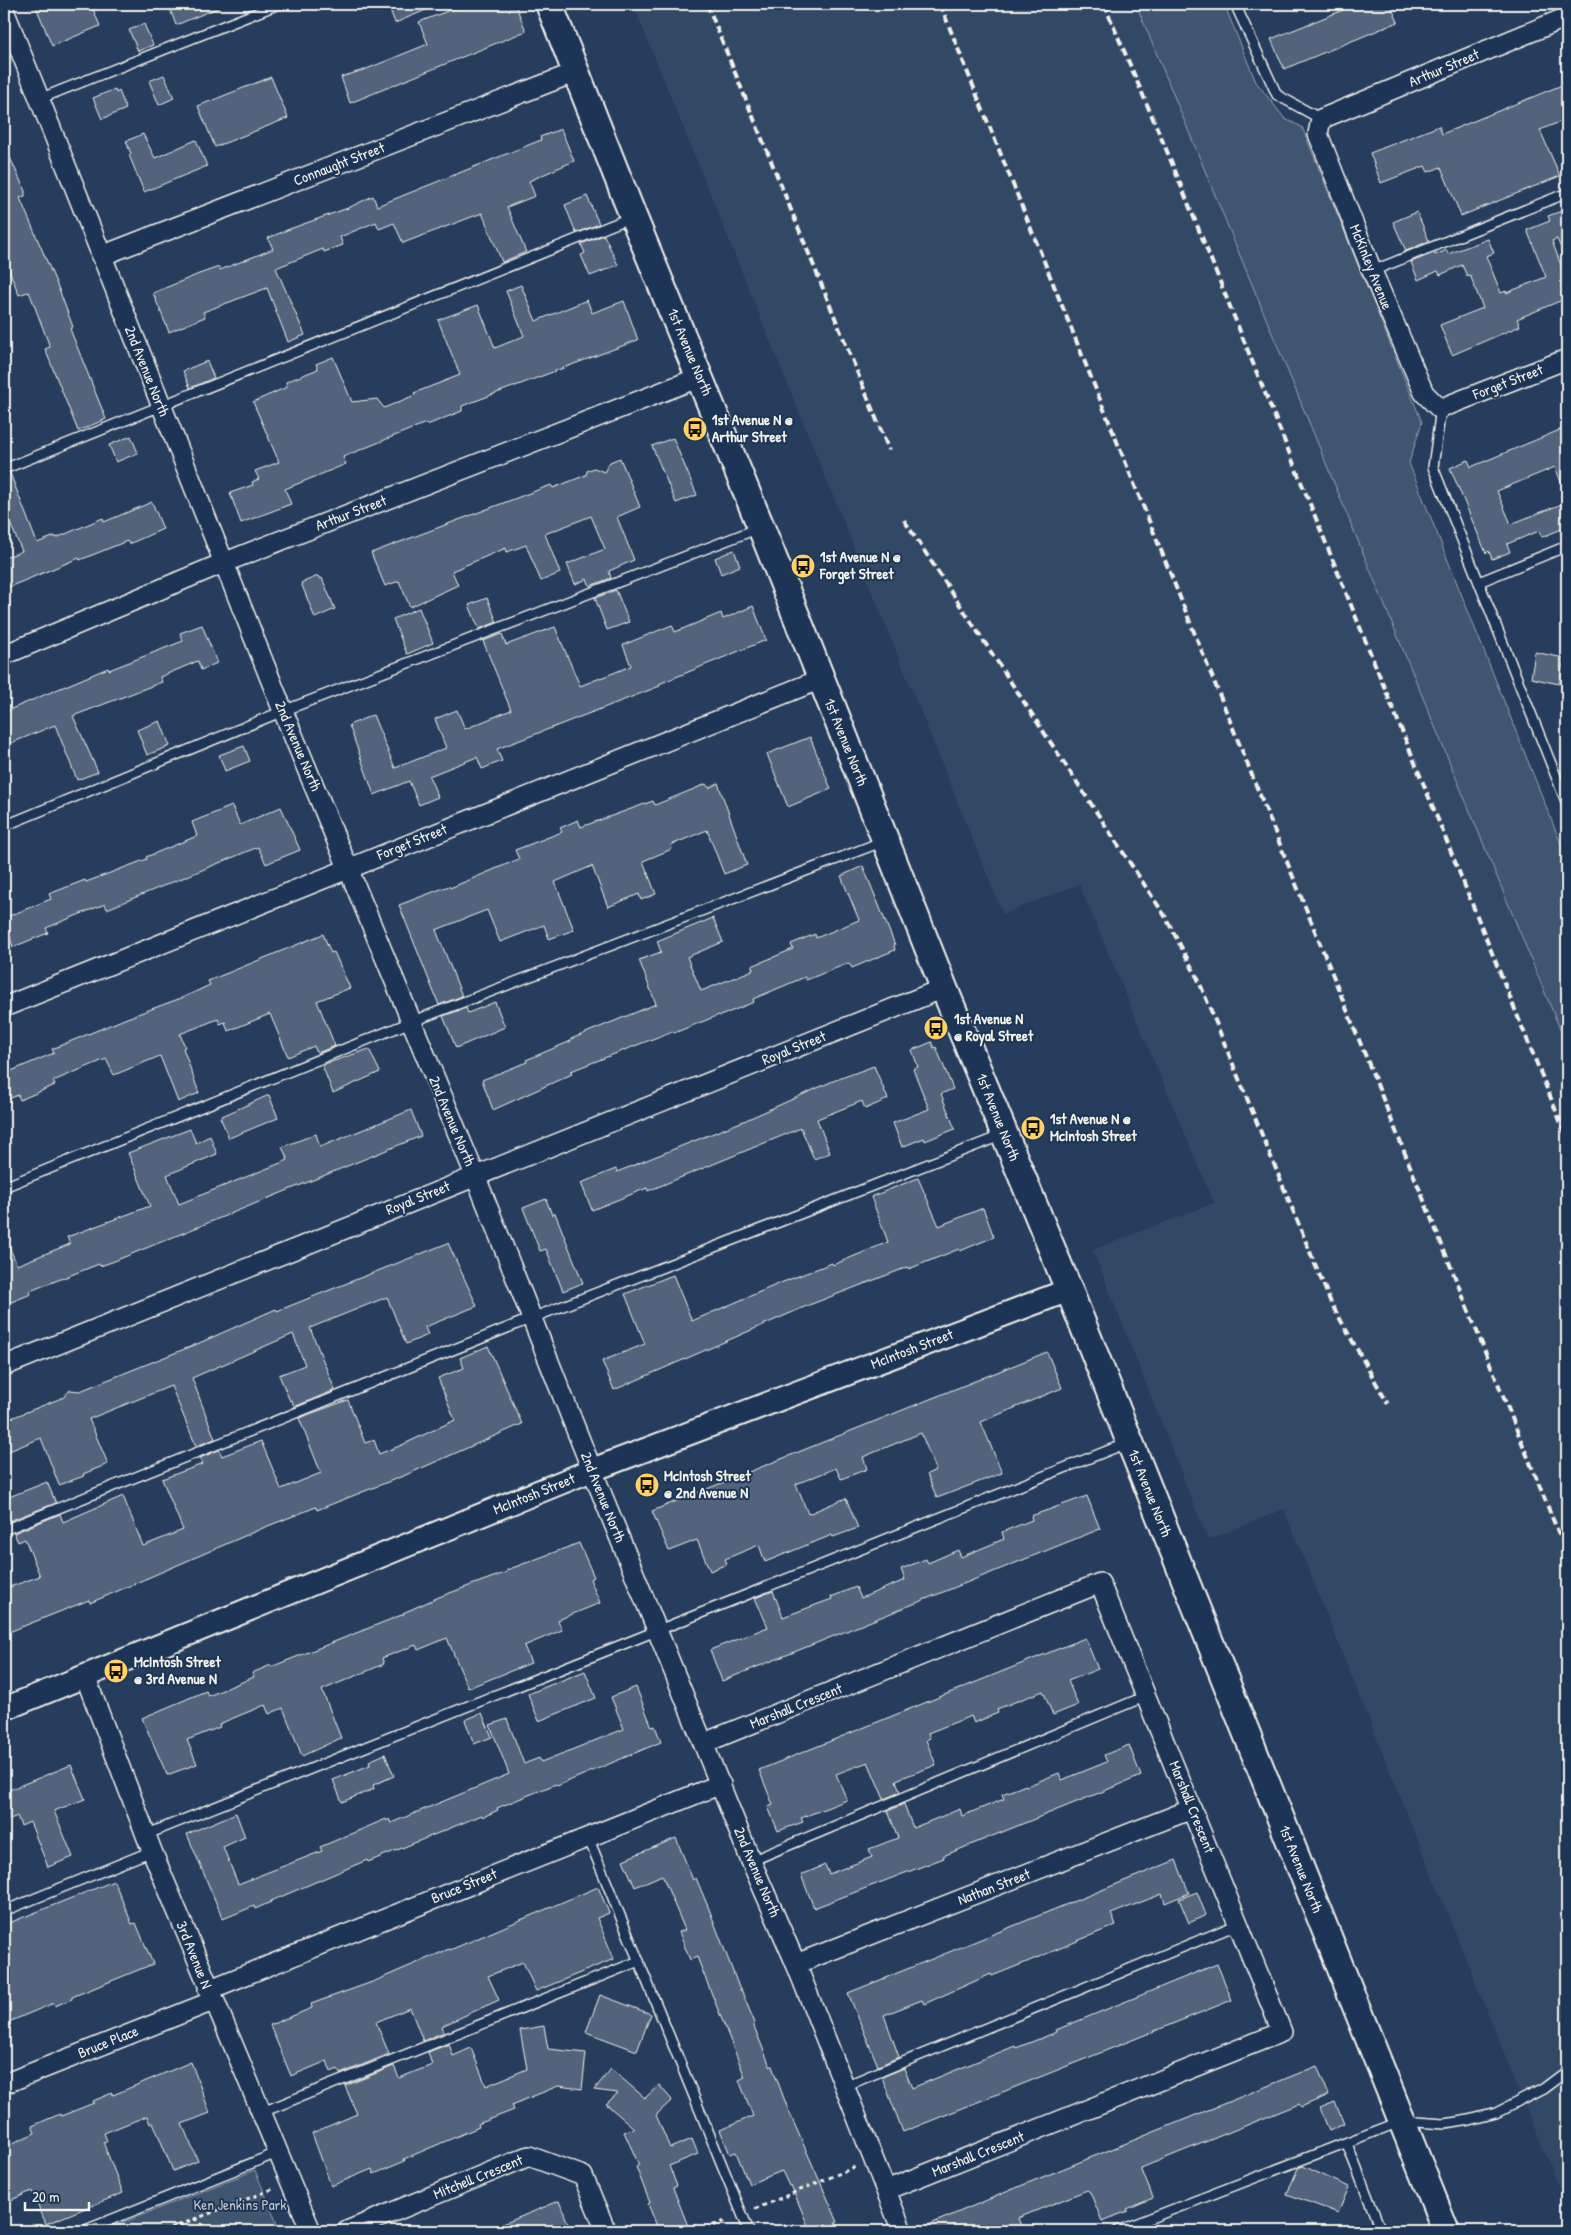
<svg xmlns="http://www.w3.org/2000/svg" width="1571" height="2235" font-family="'Patrick Hand',sans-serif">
  <rect width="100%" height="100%" fill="#263d5d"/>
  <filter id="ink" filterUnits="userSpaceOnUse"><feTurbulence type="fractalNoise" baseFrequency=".02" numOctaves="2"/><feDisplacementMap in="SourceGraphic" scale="10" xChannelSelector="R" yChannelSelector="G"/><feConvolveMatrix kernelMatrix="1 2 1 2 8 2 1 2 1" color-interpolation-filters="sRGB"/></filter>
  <g filter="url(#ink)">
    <polygon fill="#334966" points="633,4 1136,4 1567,1046 1567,2209 1284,1509 1208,1540 1093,1250 1214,1203 1079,884 1003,914"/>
    <g fill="#40546f" stroke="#9aa2ac">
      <polygon points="1136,4 1224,4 1256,82 1285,119 1302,127 1422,422 1409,463 1567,859 1567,1046"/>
      <polygon points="255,2170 280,2231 102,2231"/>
    </g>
    <g fill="#52647b" stroke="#f4f1e8">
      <polygon points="35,4 91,4 100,26 52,46"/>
      <polygon points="168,4 227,4 176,25"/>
      <polygon points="388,4 440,4 395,23"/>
      <polygon points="466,4 515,4 526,31 350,103 341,77 364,70 428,44 419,22"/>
      <polygon points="1358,4 1390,4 1398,22 1284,69 1271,39"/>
      <polygon points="144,24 153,45 138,51 129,30"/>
      <polygon points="164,75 174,98 159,105 149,81"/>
      <polygon points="271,77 288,118 215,147 198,106"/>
      <polygon points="1567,83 1567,119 1540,130 1560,176 1461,216 1441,167 1428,172 1425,166 1381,183 1370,153 1439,126 1442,134"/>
      <polygon points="115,89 116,93 119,91 126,109 102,119 93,98"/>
      <polygon points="561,129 574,161 529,181 535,196 507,207 526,252 502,262 482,213 403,243 394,223 379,229 376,222 340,237 343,245 324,252 323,249 276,268 305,335 288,342 267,288 203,312 205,317 169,332 153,293 199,274 219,267 220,270 273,249 268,238 287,230 348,208 373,196 377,206 541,140 540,137"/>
      <polygon points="143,134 155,158 196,140 207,166 144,192 129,155 131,154 126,141"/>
      <polygon points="4,144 25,191 25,196 20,198 60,292 73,327 70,329 106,419 78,431 45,349 50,347 30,294 28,292 19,295 4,257"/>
      <polygon points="587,196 599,224 576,233 565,205"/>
      <polygon points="1567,209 1567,262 1557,239 1552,241 1567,281 1567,298 1517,319 1520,326 1452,355 1440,325 1483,308 1470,275 1467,276 1462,265 1440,275 1438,271 1418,280 1411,262 1434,253 1435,255 1447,250 1448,254 1488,239 1494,253 1486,256 1501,293 1506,291 1506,293 1546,277 1527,230 1550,221 1548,216"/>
      <polygon points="1417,212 1429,241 1406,251 1393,222"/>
      <polygon points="604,235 618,265 590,276 581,255 585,253 581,244"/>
      <polygon points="521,285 536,321 587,300 592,313 624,301 638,340 462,406 462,411 427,425 426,423 343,457 346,464 285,489 291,504 241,523 230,493 253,485 252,482 259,479 255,471 279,462 253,402 287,387 286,382 318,369 316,364 333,357 352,402 377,399 384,408 415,395 414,393 460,375 438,320 478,305 495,348 524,336 506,291"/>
      <polygon points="207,361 214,378 190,388 183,371"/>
      <polygon points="1567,427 1567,496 1555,467 1497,491 1511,524 1567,502 1567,527 1542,537 1539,531 1507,544 1510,552 1492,559 1489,551 1486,553 1450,468 1468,460 1471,467"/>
      <polygon points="131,436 138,453 116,462 109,445"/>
      <polygon points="673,438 697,495 676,503 652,446"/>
      <polygon points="620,458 640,507 617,517 634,560 609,571 611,578 590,586 587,579 575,584 567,564 605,549 591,516 545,534 560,573 541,581 526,545 507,552 506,548 452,571 458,585 410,607 399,581 385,586 371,553 551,485 553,488 586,475 587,471 594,468 604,472 610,462"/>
      <polygon points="10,473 37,543 55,536 56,538 103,518 104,522 152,502 163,529 129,544 127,541 80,560 79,558 4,589 4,558 22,551 9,521 4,523 4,475"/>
      <polygon points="734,550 740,566 721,574 715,558"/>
      <polygon points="318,576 320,579 322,578 335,609 315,618 301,583"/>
      <polygon points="616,590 629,622 607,630 595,598"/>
      <polygon points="487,598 497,622 479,629 469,605"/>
      <polygon points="753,606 766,640 659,684 660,686 497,749 502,761 482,769 477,757 429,776 438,797 419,805 409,781 374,795 349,725 373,715 395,768 446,748 435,719 457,710 465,729 511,710 483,641 502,634 506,645 555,627 580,686 631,666 623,645 672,625 675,632 721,613 723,619"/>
      <polygon points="419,608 433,643 407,654 393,619"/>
      <polygon points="202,625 217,663 201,670 198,661 160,677 162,682 73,716 98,772 77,780 55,725 4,746 4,712 108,668 109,670 183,641 180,633"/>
      <polygon points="1535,652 1564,658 1559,684 1531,678"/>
      <polygon points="160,721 170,746 147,755 137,730"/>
      <polygon points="810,737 831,789 788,807 767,754"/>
      <polygon points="244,746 250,761 225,771 219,755"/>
      <polygon points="718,783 747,865 724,874 707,830 671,845 672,849 643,861 656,894 641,900 639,894 608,907 592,866 555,882 574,930 549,939 544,925 500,942 487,910 436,930 462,996 439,1005 399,905 449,886 450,888 519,859 515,850 562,832 560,828 578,820 581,827 653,801 655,805 706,784 709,788"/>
      <polygon points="232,806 240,825 281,807 300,850 266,864 258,847 107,909 105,904 46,928 48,933 13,947 4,918 51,899 49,894 85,880 86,882 147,859 146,857 197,836 192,822"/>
      <polygon points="863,866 895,945 894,946 895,950 852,968 849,963 806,980 805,977 753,999 754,1002 720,1016 719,1015 674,1033 673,1031 571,1071 572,1074 493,1110 482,1080 527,1062 526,1060 571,1041 571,1039 656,1004 639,960 661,952 657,941 713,918 723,942 687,957 701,991 753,970 752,966 793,949 791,944 815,934 816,938 859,920 841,876"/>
      <polygon points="323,934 331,953 334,952 350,988 317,1001 335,1046 317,1053 314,1046 288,1057 270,1014 228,1031 225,1022 220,1024 218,1019 180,1034 185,1047 183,1048 199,1093 178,1102 160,1056 114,1075 106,1059 53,1081 55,1085 20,1100 18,1095 4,1101 4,1074 54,1053 52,1049 127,1018 184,997 210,985 208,981"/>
      <polygon points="495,1002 505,1027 456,1048 443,1016 466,1008 468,1013"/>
      <polygon points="932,1042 934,1048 936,1047 953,1089 941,1094 955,1129 925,1141 924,1138 902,1147 893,1123 929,1109 913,1069 918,1067 912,1050"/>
      <polygon points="369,1049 380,1072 333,1093 322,1065"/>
      <polygon points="874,1066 888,1099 865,1109 862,1101 817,1119 830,1153 814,1159 801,1128 648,1191 647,1188 592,1210 581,1183 616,1169 617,1172 746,1120 833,1081"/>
      <polygon points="269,1095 278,1118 229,1138 220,1117"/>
      <polygon points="411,1110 421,1136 112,1262 100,1266 99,1264 30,1291 31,1294 4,1305 4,1235 17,1265 70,1244 67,1237 150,1206 128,1153 190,1129 196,1143 210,1136 217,1154 167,1175 179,1204 288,1160 282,1147 316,1134 320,1147"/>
      <polygon points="918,1178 939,1226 983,1208 994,1237 960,1251 959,1249 909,1269 908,1267 809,1305 614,1390 602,1361 645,1344 625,1294 673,1275 692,1321 783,1282 832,1263 833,1265 888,1242 871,1197"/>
      <polygon points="546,1199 552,1215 555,1213 583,1283 563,1291 546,1249 540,1251 523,1208"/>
      <polygon points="448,1243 477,1306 425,1327 428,1335 406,1344 387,1297 310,1328 335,1390 294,1407 292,1400 290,1401 279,1375 305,1365 293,1334 192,1378 215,1439 196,1446 171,1386 89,1419 108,1464 83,1474 84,1476 59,1485 41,1438 4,1453 4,1421 64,1397 70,1390 80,1391 197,1344 276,1309 277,1311"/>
      <polygon points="488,1346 522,1424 408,1474 317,1510 316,1507 263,1528 90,1603 89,1600 9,1632 4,1618 4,1589 40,1576 25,1539 18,1542 14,1533 60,1514 63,1522 123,1496 143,1546 183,1530 162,1479 203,1464 200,1458 219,1450 222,1456 261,1441 281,1489 321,1473 299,1418 348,1400 365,1443 374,1440 379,1454 402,1445 455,1420 438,1378 464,1368 460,1358"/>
      <polygon points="1047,1352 1062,1388 981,1422 1002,1473 937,1498 927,1474 936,1470 921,1433 863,1457 867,1469 841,1479 836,1468 796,1484 808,1514 846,1498 858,1528 833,1537 832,1535 765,1562 759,1545 725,1559 727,1564 710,1571 697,1540 669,1551 652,1511"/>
      <polygon points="47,1482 56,1503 9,1521 4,1508 4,1499"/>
      <polygon points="1087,1496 1100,1529 722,1681 710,1650 768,1627 755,1598 773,1591 783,1617 832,1599 831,1597 856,1587 861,1598 905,1580 901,1569 926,1559 928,1563 958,1550 961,1557 1004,1539 1002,1532 1032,1520 1031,1516"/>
      <polygon points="579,1543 594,1577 590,1579 600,1603 558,1620 562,1630 524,1646 531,1663 468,1688 447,1638 418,1650 416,1645 382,1658 384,1664 322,1690 341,1738 302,1756 283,1708 269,1714 265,1705 219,1724 220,1727 187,1740 197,1764 167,1775 142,1718 206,1691 208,1696 254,1677 252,1673 271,1665 271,1667 404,1614 403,1613 439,1597 507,1572 507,1570"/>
      <polygon points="1085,1638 1098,1669 1068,1681 1078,1705 1053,1715 1043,1691 997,1709 998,1713 974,1723 971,1716 928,1733 930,1738 926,1740 936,1765 896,1780 900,1792 884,1799 868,1762 836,1774 847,1800 801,1818 803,1822 778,1831 768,1807 773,1805 759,1770"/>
      <polygon points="585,1671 596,1698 539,1721 528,1694"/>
      <polygon points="636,1687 652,1727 655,1726 661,1742 557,1786 556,1784 497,1808 498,1810 483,1817 482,1815 368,1862 367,1860 271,1901 271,1902 255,1909 254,1906 223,1919 187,1834 236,1813 245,1837 223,1847 238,1884 322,1851 320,1847 386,1819 387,1821 389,1819 391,1823 509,1774 490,1725 507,1719 524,1764 539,1758 541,1762 624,1729 611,1697"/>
      <polygon points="482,1713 492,1737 474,1744 465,1720"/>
      <polygon points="1129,1745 1141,1776 943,1856 944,1858 814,1908 801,1875 825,1865 829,1874 872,1857 869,1849 898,1838 888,1811 904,1804 913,1828 960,1809 962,1816 1004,1799 1002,1794 1026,1785 1027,1786 1059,1773 1062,1780 1107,1762 1104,1755"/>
      <polygon points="385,1754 394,1776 373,1785 374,1789 342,1802 333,1780 370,1765 369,1761"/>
      <polygon points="71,1765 85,1799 54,1811 73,1857 48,1867 30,1822 21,1826 17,1816 4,1822 4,1792"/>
      <polygon points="676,1838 693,1880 696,1878 709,1909 740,1990 741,1990 755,2023 753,2024 770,2066 772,2066 789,2112 838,2222 835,2223 839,2231 810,2231 791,2185 789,2186 782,2171 749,2184 736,2152 730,2154 720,2130 753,2116 739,2080 745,2077 697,1957 690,1960 679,1932 685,1930 662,1875 635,1887 623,1860"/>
      <polygon points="1176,1860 1189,1893 1165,1903 1162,1894 1111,1914 1116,1925 1022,1964 992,1976 991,1974 924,2004 922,2000 884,2015 899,2057 878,2066 848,1993"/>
      <polygon points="114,1881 132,1924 136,1923 153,1964 72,1997 72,1999 55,2006 54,2003 4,2024 4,1925"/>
      <polygon points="598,1887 609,1913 597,1918 614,1959 536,1991 523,1962 488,1976 499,2000 442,2026 444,2032 423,2041 410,2008 376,2022 389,2054 340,2074 338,2069 331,2072 327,2061 291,2076 270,2025 312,2008 311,2004 375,1981 449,1949 450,1950"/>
      <polygon points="1197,1892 1206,1915 1189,1923 1179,1899"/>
      <polygon points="1217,1964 1232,2000 903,2132 882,2077 904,2068 912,2088 1015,2046 1016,2048 1057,2032 1056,2030"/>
      <polygon points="600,1995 651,2014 637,2051 586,2032"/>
      <polygon points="544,2026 548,2049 586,2053 582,2089 558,2086 512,2105 514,2110 478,2124 479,2127 404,2159 405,2161 374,2174 372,2169 331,2186 312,2133 357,2114 345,2086 394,2066 399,2078 432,2065 428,2052 449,2044 453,2056 471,2048 486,2086 527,2069 520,2030"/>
      <polygon points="191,2062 210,2113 182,2124 198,2161 173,2171 153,2122 150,2124 147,2116 104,2133 107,2141 103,2142 123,2193 46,2224 32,2191 4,2203 4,2147 35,2133 32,2126 60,2114 61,2116 94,2103 93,2101 112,2093 113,2095"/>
      <polygon points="1317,2066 1329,2095 1301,2107 1299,2104 1141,2168 1153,2198 1127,2209 1128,2211 1102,2221 1090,2192 1087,2190 1018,2218 1023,2231 914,2231 1018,2187"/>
      <polygon points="611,2069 645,2098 659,2085 672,2100 656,2115 670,2148 692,2139 698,2154 669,2166 677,2186 673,2188 688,2226 675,2231 659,2231 648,2204 650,2203 636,2167 639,2165 624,2132 634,2128 606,2104 618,2093 594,2090"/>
      <polygon points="1335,2102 1344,2124 1329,2131 1320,2108"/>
      <polygon points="1303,2166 1349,2187 1338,2213 1287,2194 1298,2168"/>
      <polygon points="559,2201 571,2231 486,2231"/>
    </g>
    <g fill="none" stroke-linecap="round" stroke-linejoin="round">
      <defs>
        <g id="service">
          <polyline points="1235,4 1277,95 1321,119"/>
          <polyline points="39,99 279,4"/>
          <polyline points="1372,271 1567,193"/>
          <polyline points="1441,408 1433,467 1567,804"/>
          <polyline points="4,469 632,217"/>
          <polyline points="1479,582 1567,546"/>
          <polyline points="4,826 283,711 759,528"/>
          <polyline points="4,1187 411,1022 884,841"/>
          <polyline points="4,1530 532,1318 1003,1135"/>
          <polyline points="145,1835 1127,1443"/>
          <polyline points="588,1837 749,2231"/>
          <polyline points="751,1861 1146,1696"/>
          <polyline points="4,1911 152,1851"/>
          <polyline points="845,2086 1239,1924"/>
          <polyline points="260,2113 639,1961"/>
          <polyline points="1347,2144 1381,2231"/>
          <polyline points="83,2231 277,2153"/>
          <polyline points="1117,2231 1402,2121 1445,2124 1469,2120 1496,2113 1543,2089 1567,2071"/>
        </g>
        <g id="minor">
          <polyline points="4,10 283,711 475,1175 592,1470 751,1861 796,1964 902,2231"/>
          <polyline points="101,256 576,72"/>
          <polyline points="1449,405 1567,359"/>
          <polyline points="1440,409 1424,393 1372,271 1318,134 1321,119 1567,17"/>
          <polyline points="4,655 223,563 700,377"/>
          <polyline points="4,1007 821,679"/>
          <polyline points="4,1366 944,988"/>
          <polyline points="85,1676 152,1851 311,2231"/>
          <polyline points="704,1743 1100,1583 1282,2032 886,2190"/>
          <polyline points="796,1964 1192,1809"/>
          <polyline points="208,1990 721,1784"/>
          <polyline points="4,2084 213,2001"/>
          <polyline points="347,2231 529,2156 583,2176 606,2231"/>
        </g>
        <polyline id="tertiary" points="4,1709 592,1470 1069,1290"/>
        <polyline id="secondary" points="549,4 633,216 761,527 944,988 1069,1290 1446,2231"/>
      </defs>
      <use href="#service" stroke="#f4f1e8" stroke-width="12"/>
      <use href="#minor" stroke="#f4f1e8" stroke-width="22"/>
      <use href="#tertiary" stroke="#f4f1e8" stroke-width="26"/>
      <use href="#secondary" stroke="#f4f1e8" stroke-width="30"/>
      <g stroke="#f4f1e8" stroke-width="3" stroke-dasharray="4 4" stroke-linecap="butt">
        <polyline points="755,2209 855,2167"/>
        <polyline points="194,2218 209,2231"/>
        <polyline points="164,2231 273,2189"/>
        <polyline points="698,2231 728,2220"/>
      </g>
      <use href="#service" stroke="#1d3557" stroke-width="9"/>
      <use href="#minor" stroke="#1d3557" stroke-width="19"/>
      <use href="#tertiary" stroke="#1d3557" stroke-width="22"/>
      <use href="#secondary" stroke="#1d3557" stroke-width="26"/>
      <g stroke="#f4f1e8" stroke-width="4" stroke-dasharray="8 4" stroke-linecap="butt">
        <polyline points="707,4 889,450"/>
        <polyline points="940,4 1567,1554"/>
        <polyline points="1104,4 1169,156 1567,1138"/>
        <polyline points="904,520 1165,916 1198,979 1331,1303 1388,1404"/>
      </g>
    </g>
  </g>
  <defs>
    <symbol id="bus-disc" viewBox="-11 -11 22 22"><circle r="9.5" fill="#ffd166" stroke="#1d3557"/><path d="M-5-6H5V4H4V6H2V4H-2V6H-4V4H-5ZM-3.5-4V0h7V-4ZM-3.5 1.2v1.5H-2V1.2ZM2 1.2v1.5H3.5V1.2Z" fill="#111"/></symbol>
  </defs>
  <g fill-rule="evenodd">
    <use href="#bus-disc" x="681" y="415" width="28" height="28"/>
    <use href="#bus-disc" x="789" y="552" width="28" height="28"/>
    <use href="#bus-disc" x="922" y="1014" width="28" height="28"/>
    <use href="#bus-disc" x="1019" y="1114" width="28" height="28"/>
    <use href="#bus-disc" x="633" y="1471" width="28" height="28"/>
    <use href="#bus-disc" x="102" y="1657" width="28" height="28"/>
  </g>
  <g text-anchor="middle" stroke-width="4" stroke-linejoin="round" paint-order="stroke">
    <g font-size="15" fill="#f4f1e8" stroke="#1d3557">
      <text transform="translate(1444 68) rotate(-23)" y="5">Arthur Street</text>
      <text transform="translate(339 164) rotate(-21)" y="5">Connaught Street</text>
      <text transform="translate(1371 267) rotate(68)" y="5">McKinley Avenue</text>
      <text transform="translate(690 352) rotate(67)" y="5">1st Avenue North</text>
      <text transform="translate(147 371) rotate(68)" y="5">2nd Avenue North</text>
      <text transform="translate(1508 382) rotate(-21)" y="5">Forget Street</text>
      <text transform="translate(351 513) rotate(-21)" y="5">Arthur Street</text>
      <text transform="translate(846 742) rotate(68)" y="5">1st Avenue North</text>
      <text transform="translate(298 746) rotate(67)" y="5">2nd Avenue North</text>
      <text transform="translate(412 842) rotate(-22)" y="5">Forget Street</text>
      <text transform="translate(794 1048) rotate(-22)" y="5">Royal Street</text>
      <text transform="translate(998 1117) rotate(68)" y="5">1st Avenue North</text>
      <text transform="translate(452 1121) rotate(67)" y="5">2nd Avenue North</text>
      <text transform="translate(418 1198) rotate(-22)" y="5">Royal Street</text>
      <text transform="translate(912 1349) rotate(-21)" y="5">McIntosh Street</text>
      <text transform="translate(1150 1493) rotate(68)" y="5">1st Avenue North</text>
      <text transform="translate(534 1494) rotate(-22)" y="5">McIntosh Street</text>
      <text transform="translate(603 1497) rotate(68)" y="5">2nd Avenue North</text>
      <text transform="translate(796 1706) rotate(-22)" y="5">Marshall Crescent</text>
      <text transform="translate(1192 1807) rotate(68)" y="5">Marshall Crescent</text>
      <text transform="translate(1301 1869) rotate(68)" y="5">1st Avenue North</text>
      <text transform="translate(757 1872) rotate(67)" y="5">2nd Avenue North</text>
      <text transform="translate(464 1886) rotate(-22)" y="5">Bruce Street</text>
      <text transform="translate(994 1887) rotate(-21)" y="5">Nathan Street</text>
      <text transform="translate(194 1955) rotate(68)" y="5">3rd Avenue N</text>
      <text transform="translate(108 2042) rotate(-22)" y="5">Bruce Place</text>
      <text transform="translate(978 2154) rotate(-22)" y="5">Marshall Crescent</text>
      <text transform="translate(478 2177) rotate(-22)" y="5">Mitchell Crescent</text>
    </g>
    <g font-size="15" font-weight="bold" fill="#f4f1e8" stroke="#1d3557" text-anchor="start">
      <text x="712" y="425">1st Avenue N @<tspan x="712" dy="17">Arthur Street</tspan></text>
      <text x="820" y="562">1st Avenue N @<tspan x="820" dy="17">Forget Street</tspan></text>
      <text x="954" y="1024">1st Avenue N<tspan x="954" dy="17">@ Royal Street</tspan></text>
      <text x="1050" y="1124">1st Avenue N @<tspan x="1050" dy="17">McIntosh Street</tspan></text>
      <text x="664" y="1481">McIntosh Street<tspan x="664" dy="17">@ 2nd Avenue N</tspan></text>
      <text x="134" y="1667">McIntosh Street<tspan x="134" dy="17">@ 3rd Avenue N</tspan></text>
    </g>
    <g font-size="15" fill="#bec2c4" stroke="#1d3557">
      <text x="240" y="2210">Ken Jenkins Park</text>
    </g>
  </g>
  <rect width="1571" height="2235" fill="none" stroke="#1d3557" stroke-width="20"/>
  <rect x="10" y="10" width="1551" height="2215" fill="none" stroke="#f4f1e8" stroke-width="2" filter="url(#ink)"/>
  <path d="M25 2202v8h64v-8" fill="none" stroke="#f4f1e8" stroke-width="2.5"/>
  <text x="32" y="2202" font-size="15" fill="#f4f1e8" stroke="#1d3557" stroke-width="4" paint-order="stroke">20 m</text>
</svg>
